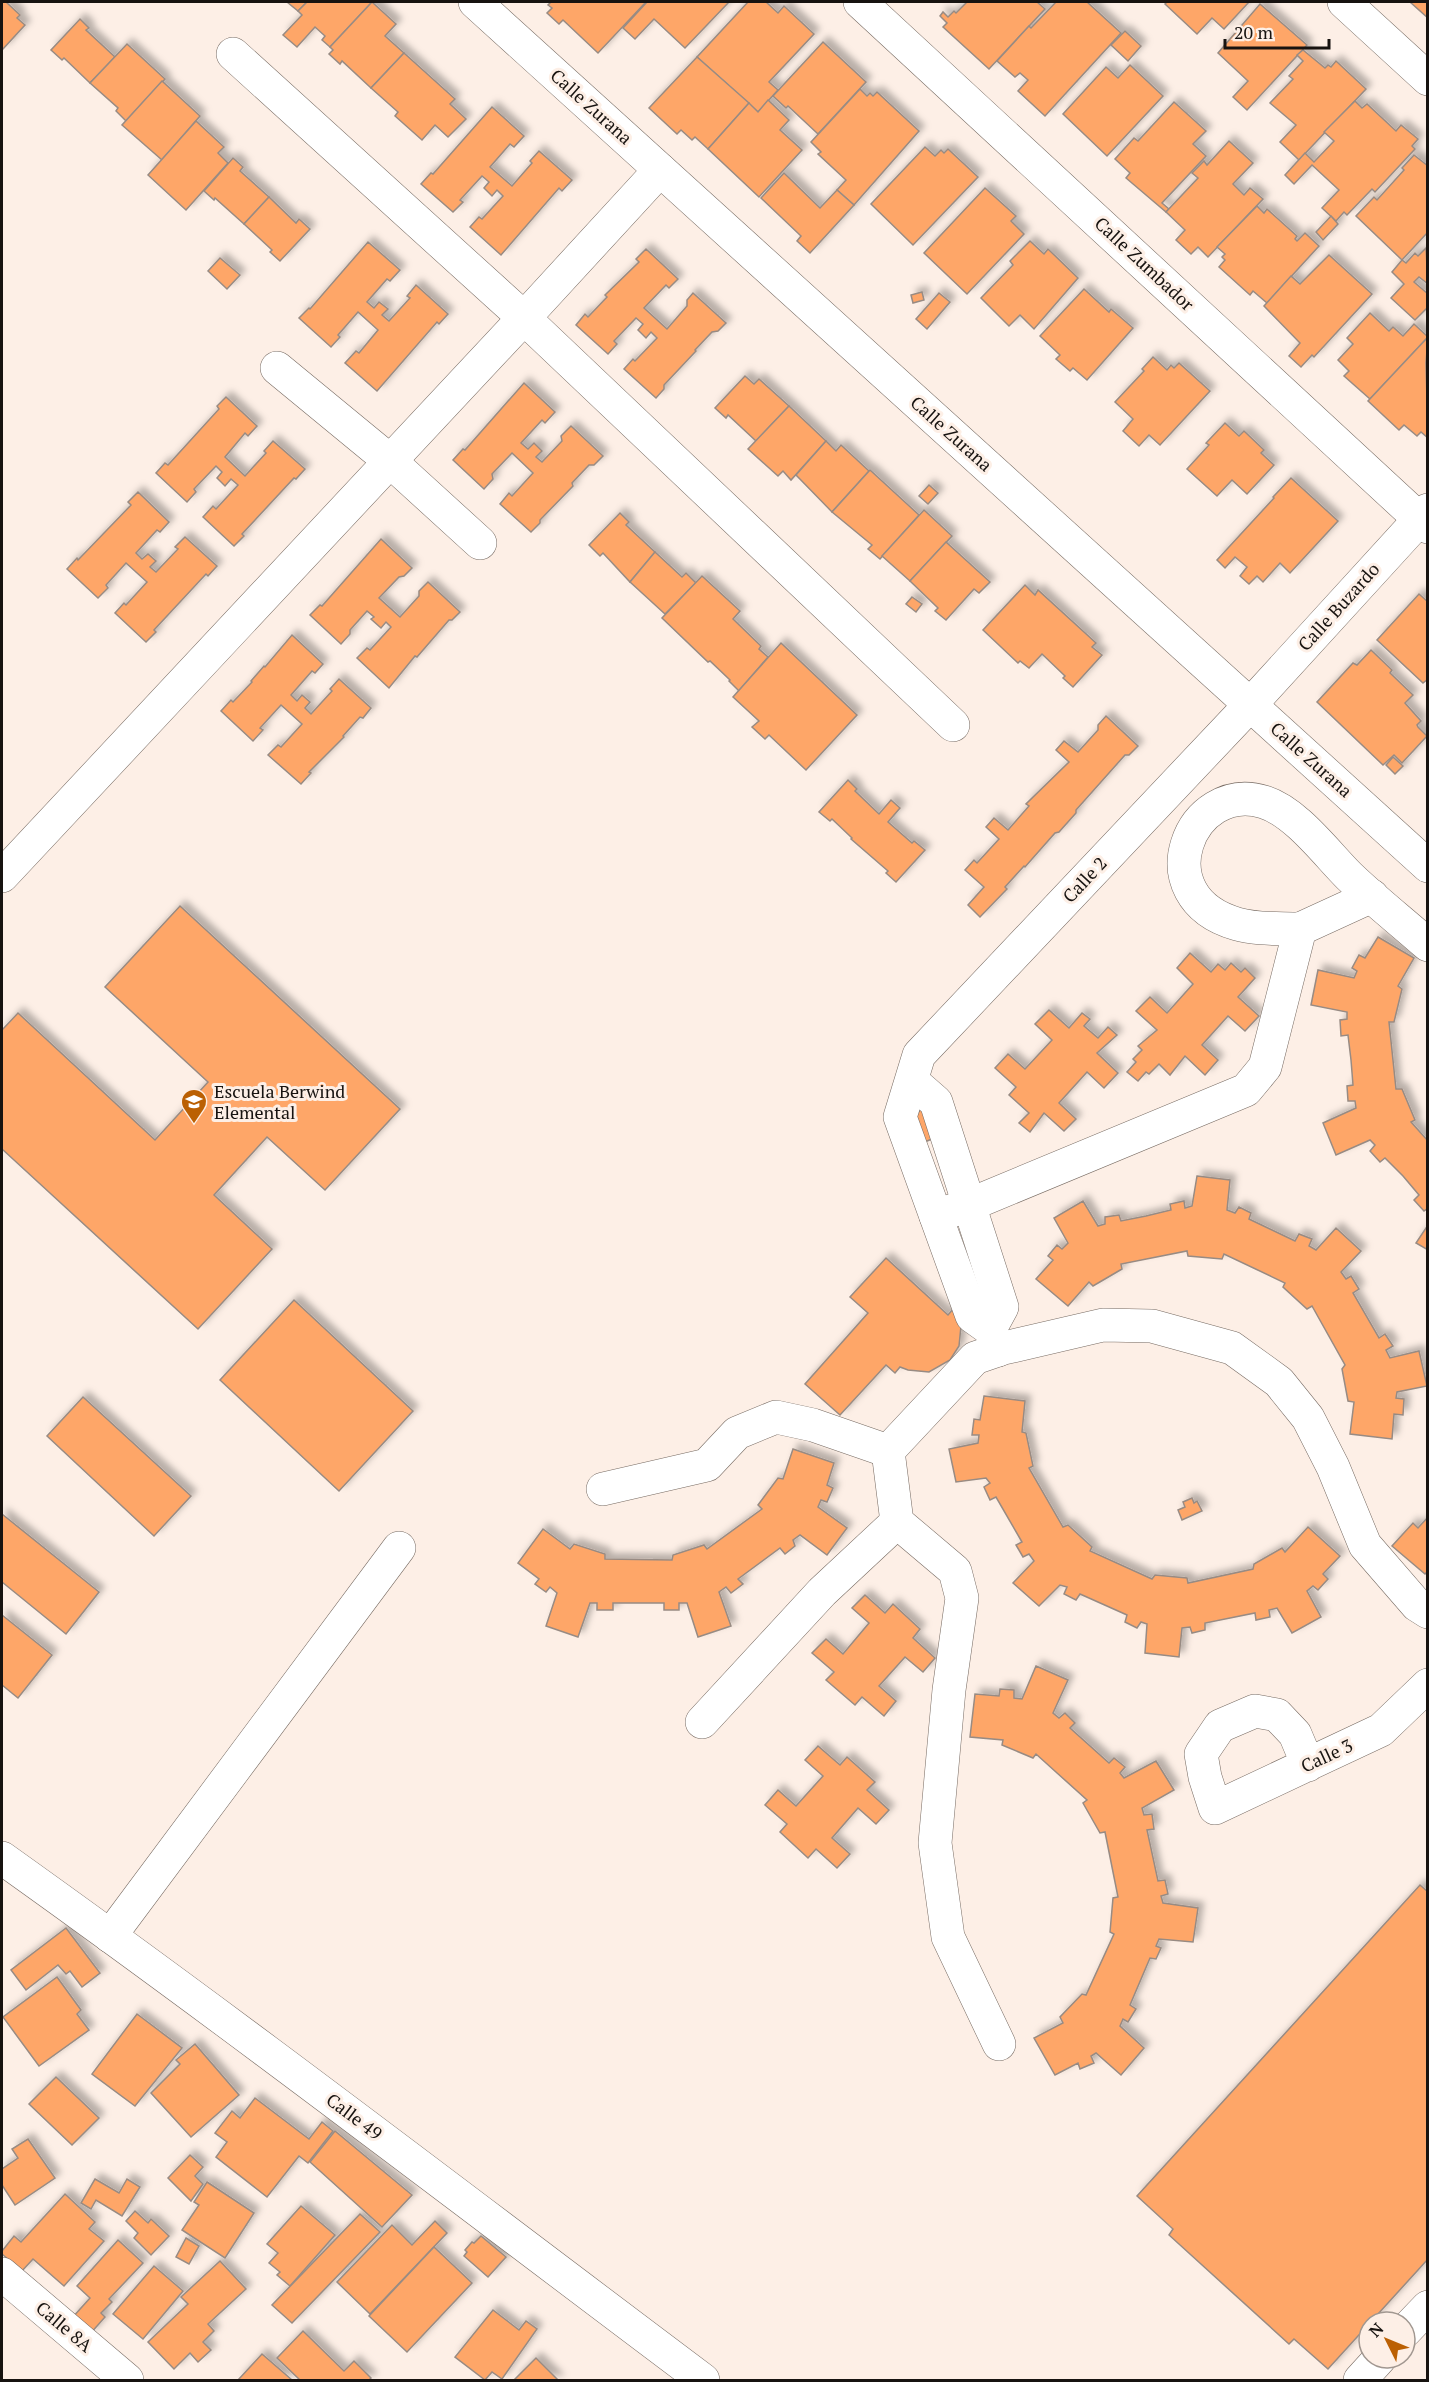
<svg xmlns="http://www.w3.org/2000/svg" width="1429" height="2382" font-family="'PT Serif',serif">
  <defs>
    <filter id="shadow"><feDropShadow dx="5.5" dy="-5.5" stdDeviation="3" flood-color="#0004"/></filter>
  </defs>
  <rect width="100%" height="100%" fill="#fdefe6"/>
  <g fill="#fea668" stroke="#988b83" stroke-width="1.5" filter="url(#shadow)">
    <polygon points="2,2 6,2 20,15 17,18 25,25 2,50"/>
    <polygon points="287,2 307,2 298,11"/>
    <polygon points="307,2 372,2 330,47 322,40 325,36 315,27 297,47 283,35 302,15 298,11"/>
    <polygon points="372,2 396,24 385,36 404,53 371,88 342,61 340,64 329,54 333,50 330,47"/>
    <polygon points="551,2 644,2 645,3 598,53 563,20 559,24 547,13 552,8 548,5"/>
    <polygon points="647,2 729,2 685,48 654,19 635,39 623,28"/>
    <polygon points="748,2 766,2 778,13 784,6 814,34 769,82 778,90 758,112 697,57"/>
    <polygon points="967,2 1037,2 1045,9 989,69 943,27 947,23 940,16 943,12 948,17 954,11 956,13"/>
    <polygon points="1056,2 1087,2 1121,33 1045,116 1018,91 1028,80 1020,73 1015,77 997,61 1029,26 1031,28"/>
    <polygon points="1167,2 1249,2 1224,29 1212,18 1197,34 1165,4"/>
    <polygon points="1410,2 1428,2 1428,18"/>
    <polygon points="1260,4 1307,45 1247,110 1233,97 1248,81 1218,53"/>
    <polygon points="80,19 89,28 86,30 115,57 90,83 64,58 62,60 51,50"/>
    <polygon points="1125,31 1141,46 1128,61 1111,45"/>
    <polygon points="823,42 866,82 818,134 788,106 786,108 773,96"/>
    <polygon points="127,44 165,79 126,121 116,111 118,108 90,83"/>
    <polygon points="1303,50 1325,68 1328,65 1331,67 1336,61 1366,89 1299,160 1280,142 1296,125 1270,103 1293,79 1289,76 1303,61 1297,55"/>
    <polygon points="404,53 455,99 450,104 466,119 448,137 435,125 422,140 395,116 398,112 371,88"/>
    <polygon points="697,57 749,103 708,149 695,137 692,140 681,130 677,134 649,108"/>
    <polygon points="1130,65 1163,96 1107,156 1063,114 1106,67 1118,78"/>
    <polygon points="162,81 200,116 162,160 122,125"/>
    <polygon points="860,89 867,96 870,93 873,96 877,92 919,131 854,205 837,190 846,180 818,154 821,152 811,142"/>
    <polygon points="768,100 789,120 780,130 802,150 759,197 708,149 749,103 758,112"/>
    <polygon points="1355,101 1362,108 1367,104 1396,131 1401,125 1418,139 1412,146 1415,149 1375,192 1372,189 1347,215 1344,212 1336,221 1322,208 1339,190 1312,165 1294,184 1285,175 1305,153 1314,162 1334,141 1324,132"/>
    <polygon points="1174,102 1206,131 1193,144 1206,156 1162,203 1169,209 1166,212 1126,178 1130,173 1115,159 1134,138 1138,141"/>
    <polygon points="492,107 524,136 514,147 510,144 490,167 512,186 532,163 530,161 539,151 572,180 562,191 559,188 501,255 470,227 479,217 482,219 503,196 497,190 492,196 484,188 489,182 482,176 460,200 463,202 453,212 421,184 431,173 433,174"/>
    <polygon points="196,121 224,147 218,153 228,163 186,210 148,175"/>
    <polygon points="1229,141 1253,163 1233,184 1244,195 1250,188 1263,199 1208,257 1198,247 1191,254 1176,240 1185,230 1166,212 1198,178 1192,173 1204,161 1207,165"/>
    <polygon points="925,147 935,156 941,150 944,153 948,149 978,177 913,245 871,204"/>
    <polygon points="1414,155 1428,166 1428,232 1402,260 1356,216 1374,197 1377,200 1404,170 1402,168"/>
    <polygon points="233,158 243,167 240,171 269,197 244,224 215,198 214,200 204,191"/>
    <polygon points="784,173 820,208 837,190 854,205 810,253 797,241 801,236 761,198"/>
    <polygon points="985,188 1016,216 1011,221 1024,234 967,294 924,253"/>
    <polygon points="269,197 296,223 299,219 310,229 280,261 270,252 272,250 244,224"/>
    <polygon points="1257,206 1264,213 1267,209 1297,236 1295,239 1297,241 1305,233 1319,246 1267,303 1253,291 1250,295 1219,267 1225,260 1222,257 1225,254 1217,247"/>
    <polygon points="1331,216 1338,224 1323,240 1316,232"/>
    <polygon points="1030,241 1044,254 1048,249 1078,278 1034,329 1020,315 1009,326 981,298 1013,265 1010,261"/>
    <polygon points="368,242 400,270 390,281 387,279 367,302 374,308 379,302 388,309 382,315 389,321 410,298 407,296 416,285 448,314 439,324 437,322 377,391 345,363 356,351 359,353 378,330 358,312 338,335 340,337 331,347 299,318 309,308 310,309"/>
    <polygon points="1426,248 1428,284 1419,277 1414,282 1428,294 1428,307 1415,320 1391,298 1404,284 1392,272 1402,260 1406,263 1415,253 1418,256"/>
    <polygon points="646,249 678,279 669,288 666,285 644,308 667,329 687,306 687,300 693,293 726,323 718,331 712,332 695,350 696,351 664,385 664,389 656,398 624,369 633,359 635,361 657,338 651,332 646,338 638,330 643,324 636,318 614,341 617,344 608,354 576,325 585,314 588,317 607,297 605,295 639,262 636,259"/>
    <polygon points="1329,255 1372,294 1314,357 1312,355 1301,367 1289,356 1300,343 1264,306 1291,276 1300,284"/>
    <polygon points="220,258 240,275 227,289 208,271"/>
    <polygon points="1084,289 1109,312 1111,309 1133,328 1087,380 1073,368 1070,371 1056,359 1060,355 1040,336"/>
    <polygon points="922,292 924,300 913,303 911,295"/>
    <polygon points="939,293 950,302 927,329 916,319"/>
    <polygon points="1370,313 1389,331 1393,327 1403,336 1414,324 1428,337 1370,399 1344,376 1349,371 1338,360 1353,344 1347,338"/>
    <polygon points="1428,337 1426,363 1428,438 1421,432 1417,436 1404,425 1399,430 1368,401"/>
    <polygon points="1153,357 1167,370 1171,365 1174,368 1179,363 1210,391 1160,445 1149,435 1139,446 1123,431 1133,419 1115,402 1144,371 1142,369"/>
    <polygon points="745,376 754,384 759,379 789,406 756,441 728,415 726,418 715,408"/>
    <polygon points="524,383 555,412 545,423 542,420 521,443 528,449 534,443 542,451 536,457 542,462 562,441 561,436 571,426 603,456 594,465 589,465 572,483 573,486 540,520 540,523 531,532 500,504 509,493 512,496 533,473 512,453 492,474 493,479 484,489 453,460 463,449 465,450"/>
    <polygon points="226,397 257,426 248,436 245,433 225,457 245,476 266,453 264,451 273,441 305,469 296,479 294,478 242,534 244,536 234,546 203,517 213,506 216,509 238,485 231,479 225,486 217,478 222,472 216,466 194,489 196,492 187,502 156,473 165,463 168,465 219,409 217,406"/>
    <polygon points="789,406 826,441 791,480 783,471 778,476 748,449"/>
    <polygon points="1225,423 1239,436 1244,431 1264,450 1261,453 1274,465 1247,494 1232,480 1217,496 1187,469 1209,445 1206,443"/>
    <polygon points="826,441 836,451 841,445 869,471 832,512 796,475"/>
    <polygon points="870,470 919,515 880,559 868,549 872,545 832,512"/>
    <polygon points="1291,478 1338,521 1290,573 1280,563 1263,582 1257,576 1249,584 1240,576 1247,567 1235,557 1225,568 1217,560 1274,498 1273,497"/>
    <polygon points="929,485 938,493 928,504 919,496"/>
    <polygon points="138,492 169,522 160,532 157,530 136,553 142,559 148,554 156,561 150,567 156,572 178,549 175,547 185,537 217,566 208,576 206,574 154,630 156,632 146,642 115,613 124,603 126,605 147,582 126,563 106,585 108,588 98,598 67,569 77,558 78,560 131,505 128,502"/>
    <polygon points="924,510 952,536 910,581 882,556"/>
    <polygon points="620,513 629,522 626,525 655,552 630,582 603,553 600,556 589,545"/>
    <polygon points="381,539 412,568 404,576 399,577 379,598 400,617 419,596 419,591 428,582 460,612 452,620 449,620 417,657 415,656 389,688 357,658 367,648 370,650 391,627 386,622 381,628 371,619 374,617 367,611 350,630 350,634 341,644 310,615 320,605 322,606"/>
    <polygon points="946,542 990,582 979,593 974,589 946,620 935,611 938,608 910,581"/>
    <polygon points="655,552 682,577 686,573 696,583 665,614 630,582"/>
    <polygon points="702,576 740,611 733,619 761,646 759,649 768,657 739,691 729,681 730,680 710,661 708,662 662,618"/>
    <polygon points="1025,585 1035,595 1038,590 1096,643 1092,647 1102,655 1073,687 1063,678 1065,676 1042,654 1029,668 1020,661 1018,663 983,630"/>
    <polygon points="1419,594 1428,602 1428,679 1423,683 1377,640"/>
    <polygon points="912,597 922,604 916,612 906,604"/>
    <polygon points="292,635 323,664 315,673 312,671 291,695 297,701 302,695 310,702 305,708 311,714 332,691 330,689 339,679 371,708 363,718 360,717 343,736 344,737 309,772 311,773 301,784 268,755 278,745 281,747 302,724 281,705 260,728 263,730 253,741 221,711 231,700 233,702 252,682 251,681 264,666 265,667"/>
    <polygon points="781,643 857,715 806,770 769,735 765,739 752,727 759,721 733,697"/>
    <polygon points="1371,650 1392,670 1390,673 1413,695 1405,703 1421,721 1417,725 1418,727 1427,736 1402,763 1394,755 1383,765 1317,702 1353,663 1357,665"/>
    <polygon points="1106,716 1138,746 1129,755 1125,755 1076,810 1076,813 1059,832 1055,833 1025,867 1024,866 1005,887 1007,889 980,917 968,905 984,887 965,870 974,860 977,863 999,839 986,827 994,818 1008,830 1029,806 1026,804 1069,762 1056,750 1064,741 1078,752 1098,730 1098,725"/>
    <polygon points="1393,757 1403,766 1395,774 1386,765"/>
    <polygon points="848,780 857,789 855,791 879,814 891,800 900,808 888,822 912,843 914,841 925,850 896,882 886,873 888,871 851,839 852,838 832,819 830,821 819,812"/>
    <polygon points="180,906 400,1109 325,1190 267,1137 214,1195 272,1249 198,1329 2,1149 2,1030 18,1013 155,1140 208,1082 105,987"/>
    <polygon points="1378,937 1414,958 1398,986 1402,989 1394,1022 1389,1022 1396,1089 1402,1089 1415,1120 1411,1122 1428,1141 1428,1208 1424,1211 1414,1200 1419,1195 1403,1176 1385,1158 1380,1162 1370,1151 1375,1145 1370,1140 1336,1155 1323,1123 1356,1108 1355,1101 1348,1101 1347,1086 1353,1085 1351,1060 1348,1035 1341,1036 1340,1020 1347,1019 1347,1012 1311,1005 1318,970 1354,978 1357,971 1352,968 1359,955 1365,958"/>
    <polygon points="1190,953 1211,972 1218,964 1225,970 1231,963 1241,972 1245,968 1255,978 1238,997 1259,1016 1245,1031 1228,1016 1202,1045 1218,1060 1205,1075 1185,1056 1170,1075 1159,1064 1149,1074 1146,1072 1138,1081 1127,1072 1136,1062 1133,1059 1142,1050 1138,1046 1157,1030 1136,1011 1150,997 1167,1013 1193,984 1177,968"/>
    <polygon points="1049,1010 1069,1028 1082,1013 1090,1019 1084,1026 1098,1038 1108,1027 1117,1035 1097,1053 1118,1073 1104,1088 1087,1072 1059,1103 1076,1119 1064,1131 1044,1113 1030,1132 1019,1123 1029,1113 1009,1095 1016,1087 995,1068 1008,1054 1025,1069 1052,1040 1035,1024"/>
    <polygon points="922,1108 934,1138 925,1142 915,1116"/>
    <polygon points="1197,1176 1230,1180 1227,1210 1235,1213 1239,1207 1251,1213 1249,1219 1295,1241 1299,1234 1312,1239 1309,1246 1316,1250 1336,1228 1361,1251 1341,1272 1346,1279 1351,1276 1359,1289 1353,1293 1379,1338 1385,1334 1393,1346 1386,1350 1390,1358 1419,1351 1427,1386 1397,1392 1396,1398 1404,1399 1403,1415 1394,1414 1392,1439 1350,1434 1354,1402 1348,1401 1342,1369 1345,1365 1312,1306 1307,1309 1283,1287 1285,1283 1224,1254 1222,1259 1188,1256 1187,1251 1121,1264 1122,1269 1093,1286 1089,1282 1068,1306 1036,1279 1053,1260 1048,1256 1057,1245 1062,1249 1068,1243 1054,1218 1083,1201 1098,1226 1105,1224 1105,1217 1119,1215 1121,1221 1146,1216 1171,1210 1170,1204 1184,1201 1185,1208 1192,1206"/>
    <polygon points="1428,1225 1428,1250 1416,1243"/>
    <polygon points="886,1258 948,1315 954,1308 961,1326 959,1346 950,1360 929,1372 908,1370 900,1367 895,1373 886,1365 840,1415 805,1384 868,1313 850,1297"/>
    <polygon points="294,1300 413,1411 339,1491 220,1380"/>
    <polygon points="984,1396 1025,1401 1022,1432 1026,1433 1033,1466 1029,1468 1063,1527 1068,1525 1092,1547 1090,1551 1152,1579 1155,1575 1187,1578 1188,1583 1253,1569 1254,1564 1282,1548 1285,1552 1308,1527 1340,1556 1323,1574 1328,1579 1318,1590 1313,1586 1307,1591 1321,1617 1292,1633 1277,1608 1269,1610 1270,1617 1256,1620 1255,1613 1205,1623 1205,1630 1192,1633 1190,1627 1182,1628 1179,1657 1145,1653 1147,1624 1141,1622 1137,1628 1125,1622 1127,1615 1080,1594 1076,1600 1064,1594 1067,1587 1060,1585 1039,1606 1013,1583 1034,1561 1029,1554 1023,1557 1016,1545 1022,1542 996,1497 990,1500 984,1487 990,1483 986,1478 956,1482 949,1449 978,1443 979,1435 972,1435 974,1419 980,1420"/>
    <polygon points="83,1397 191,1496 154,1536 47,1436"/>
    <polygon points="793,1449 834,1463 827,1485 833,1488 827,1502 821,1500 818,1507 847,1528 827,1555 800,1535 793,1540 795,1546 785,1554 780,1548 738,1579 743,1584 731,1593 726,1587 719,1592 731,1626 698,1637 687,1603 679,1603 679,1610 664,1610 664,1603 613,1603 613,1610 597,1610 597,1603 590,1603 578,1637 546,1626 557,1593 550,1587 546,1592 535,1584 539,1579 518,1563 543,1529 570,1549 574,1544 605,1554 605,1559 672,1560 673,1555 704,1545 707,1549 762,1509 758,1505 778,1478 783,1479"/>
    <polygon points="1192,1498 1194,1503 1197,1501 1202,1511 1182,1520 1178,1510 1185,1507 1183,1502"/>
    <polygon points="2,1514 99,1592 66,1634 2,1582"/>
    <polygon points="1428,1517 1428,1571 1425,1574 1392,1546 1413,1523 1418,1528"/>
    <polygon points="865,1595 885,1613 893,1604 920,1629 913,1638 935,1658 923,1672 905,1657 879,1686 896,1701 884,1716 862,1697 855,1705 826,1680 834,1672 812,1653 826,1639 843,1654 869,1623 852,1608"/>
    <polygon points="2,1615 52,1655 18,1698 2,1685"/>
    <polygon points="1036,1666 1068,1680 1053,1713 1059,1718 1065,1713 1075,1723 1070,1728 1109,1763 1114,1758 1125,1767 1120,1773 1124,1778 1156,1761 1174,1790 1142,1808 1144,1815 1152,1814 1154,1829 1147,1830 1158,1881 1165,1880 1168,1894 1161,1896 1163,1903 1198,1908 1193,1942 1159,1939 1156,1946 1161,1948 1156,1959 1150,1958 1130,2005 1136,2009 1128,2022 1123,2019 1120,2026 1144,2048 1121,2075 1096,2053 1091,2056 1094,2063 1080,2069 1078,2063 1055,2075 1034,2038 1063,2023 1060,2017 1082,1994 1086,1995 1114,1934 1110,1932 1113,1898 1118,1897 1105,1832 1100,1833 1083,1803 1087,1800 1036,1754 1033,1758 1002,1745 1003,1740 970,1737 975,1694 999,1696 1000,1689 1014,1690 1014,1698 1022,1699"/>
    <polygon points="818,1746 840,1765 847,1757 875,1782 867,1790 889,1810 876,1824 858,1808 832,1838 850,1854 837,1868 816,1849 808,1858 780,1832 787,1824 765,1805 778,1790 796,1806 823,1776 805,1760"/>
    <polygon points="1420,1885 1428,1892 1428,2259 1328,2369 1294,2339 1289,2344 1169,2235 1173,2229 1137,2196"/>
    <polygon points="66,1928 100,1973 82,1987 70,1971 66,1974 58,1965 26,1990 11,1970"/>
    <polygon points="57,1977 81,2010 77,2014 89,2030 39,2066 3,2017"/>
    <polygon points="137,2014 182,2048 135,2106 92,2074"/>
    <polygon points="195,2044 239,2095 191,2137 151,2093 180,2064 176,2060"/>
    <polygon points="56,2077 99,2118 72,2145 29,2104"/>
    <polygon points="255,2098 309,2139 322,2122 333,2131 308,2163 299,2156 267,2197 216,2157 227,2142 215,2133 232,2111 240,2118"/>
    <polygon points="335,2131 412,2195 382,2227 310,2162"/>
    <polygon points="28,2139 55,2178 15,2205 2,2185 2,2169 18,2158 12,2149"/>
    <polygon points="190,2155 203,2167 195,2176 203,2184 191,2201 168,2178"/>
    <polygon points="95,2179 119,2193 127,2179 140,2187 122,2216 96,2200 91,2209 81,2203"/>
    <polygon points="207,2182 254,2213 225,2258 182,2230 199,2205 194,2202"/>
    <polygon points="65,2194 95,2222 89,2229 104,2241 64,2286 33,2259 22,2271 2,2254 2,2251 14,2236 21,2242"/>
    <polygon points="301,2206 335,2235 290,2286 277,2275 280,2272 269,2263 278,2253 267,2244"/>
    <polygon points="135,2211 148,2223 151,2219 169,2236 151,2255 134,2238 138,2233 126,2221"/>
    <polygon points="360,2214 380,2232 292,2323 272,2305"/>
    <polygon points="435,2221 447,2233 370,2314 337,2282 392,2225 412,2245"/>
    <polygon points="481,2236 506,2257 488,2277 464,2256 467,2252 465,2250 472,2242 474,2243"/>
    <polygon points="186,2238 199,2246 189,2264 176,2257"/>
    <polygon points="118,2240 143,2263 109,2299 112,2302 101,2313 105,2317 90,2334 72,2318 90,2298 77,2286"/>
    <polygon points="434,2247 472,2283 407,2352 369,2316"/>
    <polygon points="220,2261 246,2289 208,2324 214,2331 203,2342 211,2350 198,2362 190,2353 174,2369 148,2342 188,2304 181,2297"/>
    <polygon points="154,2266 183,2291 143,2339 113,2314"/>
    <polygon points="493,2310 519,2330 526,2321 537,2329 502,2379 492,2372 485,2380 455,2357"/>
    <polygon points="303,2331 344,2371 354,2361 371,2378 369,2380 300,2380 277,2358"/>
    <polygon points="262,2354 292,2380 238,2380"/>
    <polygon points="536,2358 558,2380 514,2380"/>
  </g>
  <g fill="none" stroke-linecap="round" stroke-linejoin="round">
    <defs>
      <g id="minor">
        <polyline points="475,2 1428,866"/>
        <polyline points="860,2 1428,527"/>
        <polyline points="1344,2 1428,79"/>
        <polyline points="233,54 524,318 953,725"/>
        <polyline points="277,368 390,461 480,543"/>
        <polyline points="2,876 524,318 660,170"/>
        <path d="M1300,929c-20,-1 -43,1 -63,-5 -95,-27 -47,-145 27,-122 32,10 62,51 85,74 25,24 53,46 79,69"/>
        <polyline points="912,1081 936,1102 1002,1307 990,1329"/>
        <polyline points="936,1216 969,1205 1246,1090 1265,1067 1300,929 1372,896"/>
        <polyline points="998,1350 990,1329 972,1316 900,1117 919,1055 1250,705 1428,510"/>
        <polyline points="603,1489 707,1465 737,1433 776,1417 813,1425 888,1451"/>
        <polyline points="702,1722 822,1592 897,1522"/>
        <polyline points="1308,1765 1295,1734 1277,1715 1255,1711 1220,1726 1201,1754 1205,1777 1215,1808 1381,1730 1428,1685"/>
        <path d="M2,1858c237,169 468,347 701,522"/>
        <polyline points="110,1936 399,1548"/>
        <polyline points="999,2044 948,1937 935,1843 949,1690 962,1598 955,1571 897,1522 888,1451 975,1358 1004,1348 1103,1325 1152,1326 1232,1348 1279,1382 1308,1418 1333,1467 1365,1545 1417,1605 1428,1612"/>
        <polyline points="2,2274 127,2380"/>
        <polyline points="1405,2331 1428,2307"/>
        <polyline points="1360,2380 1380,2358"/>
      </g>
    </defs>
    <use href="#minor" stroke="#776b63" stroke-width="34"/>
    <use href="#minor" stroke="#fff" stroke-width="33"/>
  </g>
  <defs>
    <symbol id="school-pin" viewBox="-11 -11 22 30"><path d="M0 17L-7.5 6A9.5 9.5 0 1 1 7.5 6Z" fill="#bb6003" stroke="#fdefe6"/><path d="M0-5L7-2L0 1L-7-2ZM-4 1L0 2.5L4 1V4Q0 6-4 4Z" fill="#fff"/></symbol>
  </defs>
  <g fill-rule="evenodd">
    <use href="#school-pin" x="179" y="1087" width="30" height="40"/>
  </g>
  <g text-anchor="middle" stroke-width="6" stroke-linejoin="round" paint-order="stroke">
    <g font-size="18" fill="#171310" stroke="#fdefe6">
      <text transform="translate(591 107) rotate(42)" y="6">Calle Zurana</text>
      <text transform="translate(1144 264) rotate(43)" y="6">Calle Zumbador</text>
      <text transform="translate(951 434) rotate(42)" y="6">Calle Zurana</text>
      <text transform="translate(1339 607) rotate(-48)" y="6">Calle Buzardo</text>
      <text transform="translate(1311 760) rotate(42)" y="6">Calle Zurana</text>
      <text transform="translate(1085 880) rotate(-47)" y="6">Calle 2</text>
      <text transform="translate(1327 1756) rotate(-25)" y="6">Calle 3</text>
      <text transform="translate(354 2117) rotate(37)" y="6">Calle 49</text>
      <text transform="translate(64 2327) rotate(40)" y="6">Calle 8A</text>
    </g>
    <g font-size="18" fill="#171310" stroke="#fdefe6" text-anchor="start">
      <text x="214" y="1098">Escuela Berwind<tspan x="214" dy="21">Elemental</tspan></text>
    </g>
  </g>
  <rect width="1429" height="2382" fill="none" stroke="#171310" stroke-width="6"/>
  <g transform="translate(1387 2340) rotate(313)"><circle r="28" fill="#fdefe6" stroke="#a19790" stroke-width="1.5"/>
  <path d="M0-4.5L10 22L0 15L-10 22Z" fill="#bb6003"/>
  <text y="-9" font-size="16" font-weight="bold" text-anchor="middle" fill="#171310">N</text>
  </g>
  <path d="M1225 39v9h104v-9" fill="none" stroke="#171310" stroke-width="3"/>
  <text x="1234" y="39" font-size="18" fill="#171310" stroke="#fdefe6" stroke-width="4.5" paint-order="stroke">20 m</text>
</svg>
